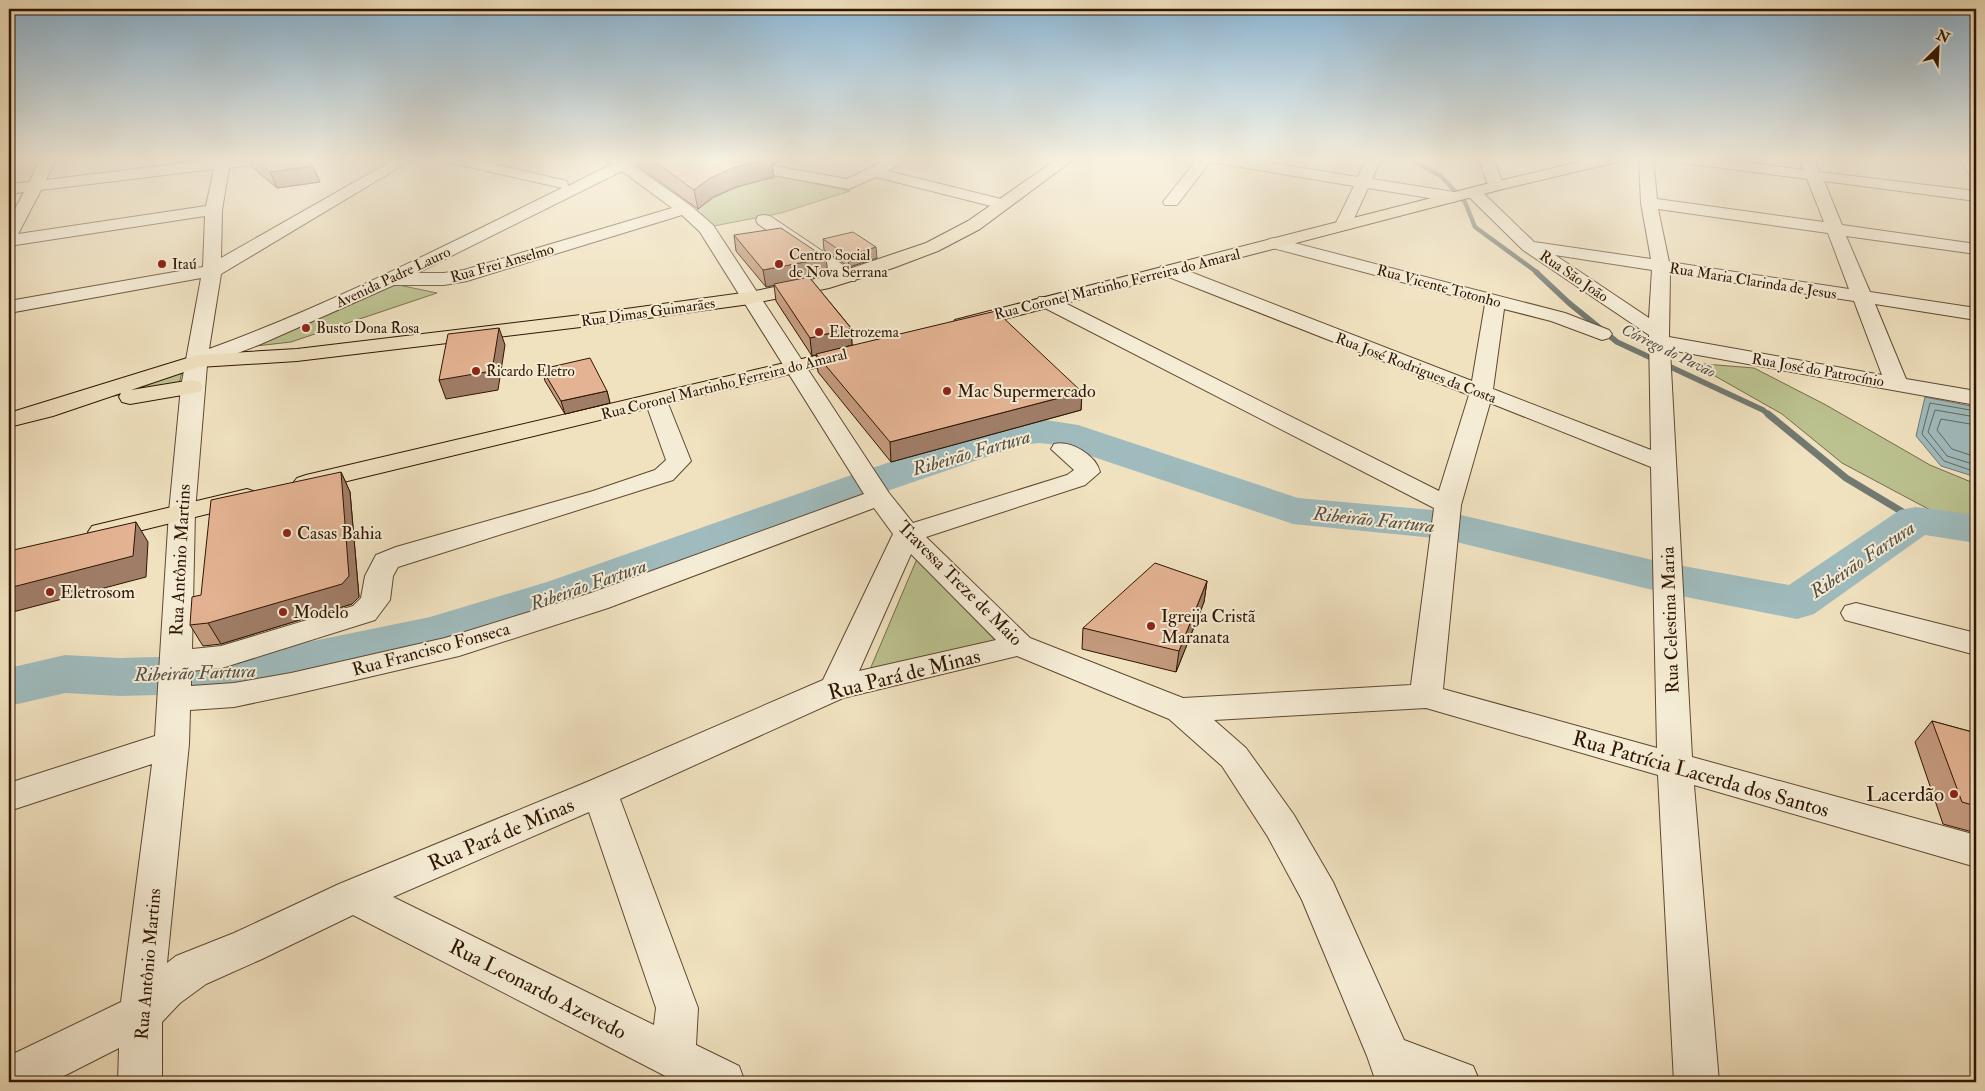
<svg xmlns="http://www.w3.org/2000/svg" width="1985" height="1091" font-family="'IM FELL Double Pica',serif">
  <rect width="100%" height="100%" fill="#f0e1bf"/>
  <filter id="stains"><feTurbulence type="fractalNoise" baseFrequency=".004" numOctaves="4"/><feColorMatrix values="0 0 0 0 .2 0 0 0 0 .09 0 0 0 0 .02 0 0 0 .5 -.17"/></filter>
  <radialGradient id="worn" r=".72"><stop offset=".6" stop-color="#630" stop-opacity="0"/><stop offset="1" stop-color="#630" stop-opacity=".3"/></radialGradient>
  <g fill="#bbc290" stroke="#756c48">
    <path d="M777,176l73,15 -69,22 -67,13 -17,-16c24,-20 50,-26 80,-34z"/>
    <polygon points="389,283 437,293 291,342 247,347"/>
    <polygon points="1692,363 1754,368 1826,405 1930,465 1976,484 1976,518 1932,511 1842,463 1782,414"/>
    <polygon points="182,371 179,385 96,399"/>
    <polygon points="919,554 1001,647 866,679"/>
  </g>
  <polygon fill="#9fbbbd" stroke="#727971" points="1925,397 1976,407 1976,477 1941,466 1916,436"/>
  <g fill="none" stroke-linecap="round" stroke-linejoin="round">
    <g stroke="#67685e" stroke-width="1">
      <polyline points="1976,411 1930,403 1922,434 1944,461 1976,472"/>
      <polyline points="1976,417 1935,410 1928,432 1947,456 1976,465"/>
      <polyline points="1976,425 1941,419 1937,430 1952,449 1976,457"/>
    </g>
    <polyline stroke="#727971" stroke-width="4.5" points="1410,159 1441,176 1465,202 1475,227 1538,273"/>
    <polyline stroke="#727971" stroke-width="5.5" points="1536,272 1569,303 1617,342 1763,410 1769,415"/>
    <polyline stroke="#727971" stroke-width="7" points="1768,414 1846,478 1916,520"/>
    <polygon fill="#9fbbbd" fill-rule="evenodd" points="1039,419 1078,425 1298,498 1444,511 1661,562 1789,585 1900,510 1916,507 1976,515 1976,543 1925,535 1814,614 1797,619 1661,592 1444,539 1293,524 1058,445 1039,443 1022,445 887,491 581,604 434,651 284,685 232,693 120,696 65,693 9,706 9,668 65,655 120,658 232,655 284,647 430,617 547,582 857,473 1002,425"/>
    <defs>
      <g id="minor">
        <path d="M41,159h15l-10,21 170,-21h55l-7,4 -35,5 -7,42 -1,48 174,-99h18l-192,115 -12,75c121,-44 237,-104 353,-161l-111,-25 -7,-4h28l95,22 1,5 44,-22 -4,-5h33l-8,6 58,41 22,19 176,268 24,30 154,-48 7,-5 -23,-21 3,-5c16,-4 42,11 46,28l-15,13 -159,52 104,101 153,60 228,-13 23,-177 -395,-203 -3,-4 3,-4h14l386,194 30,-96 -308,-121 -2,-4 2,-4h14l297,115 13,-77 -216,-57 -3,-4 3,-4 6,-1 290,75 44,17 3,4 -3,4 -7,2 -51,-19 -47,-12 -11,80 158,61 -2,-115 -126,-85 -56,-55 -2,-3 2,-3h12l55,53 117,17 -10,-56 -2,-44h14l4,40 167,23 -17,-43 -123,-16 -7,-4h45l81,11 -2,-8 1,-3h12l5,13 157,19v10l-152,-20 18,44 134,19v10l-130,-18 24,56 106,16v12l-101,-16 31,75 70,12v14l-306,-55 22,407 284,78v32l-282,-82 25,297h-45l-16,-307 -232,-67 -212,12 32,28 48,67 39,67 71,158 69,26 7,16h-104l-9,-26 -65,-156 -34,-63 -46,-71 -53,-47 -152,-63 -174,42 -223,101 78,209 -2,37 43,21 6,16h-68l-324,-167 -91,44 -56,25 -26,19 -18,19v60h-44l1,-34 -67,34h-43v-26l112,-54 31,-238 -143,47v-28l146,-47 14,-224 12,-125 20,-109 -192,35v-12l194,-34 2,-51 -196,30v-26l15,-28 -15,2v-10l20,-2zM214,169l-8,37 -188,28 23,-44zM622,171l50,37 -208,62 -20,3h-27zM1658,209l170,24 21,56 -180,-27zM682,215l18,17 164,262 -276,100 -143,44 -154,35 -57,10 -43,3v-15l31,-3 153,-48 15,-20 3,-24 5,-9 275,-87 18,-19 -24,-60 -3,-5 -8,-2 -8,2 -3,5 21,59 -11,10 -62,21 -197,56 -20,8 -11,21 -4,22 -8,8 -132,40 -29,3 3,-137 12,-147 54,-21 133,-59h50l23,-4zM1555,255l97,15 -3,48zM1670,273l184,28 28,74 -213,-38zM1490,403l161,64 6,281 -214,-59 18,-184zM874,508l19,26 -70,146 -236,102 -248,102 -105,49 -58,23 -9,7 22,-219 1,-34 44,-3 57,-12 168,-39 149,-48zM911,554l85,86 -137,31zM589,812l67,196 -2,17 -261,-128z"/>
        <polygon points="702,159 736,159 847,179 888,159 907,159 888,171 1009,201 1011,204 1003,209 876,177 849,189 709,163"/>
        <polygon points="1197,159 1246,159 1358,177 1366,159 1381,159 1372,179 1454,192 1462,197 1454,202 1368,188 1351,225 1349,229 1337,229 1335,225 1354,186 1210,162 1177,205 1165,205 1163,202"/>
        <polygon points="1478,159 1493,159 1504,186 1502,189 1490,189"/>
        <polygon points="1958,159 1973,159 1976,163 1976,178 1971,176"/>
        <polygon points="764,215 770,216 855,273 857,277 855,281 841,281 758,224 756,220 758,216"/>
        <polygon points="1856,603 1976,633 1976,655 1845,620 1841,613 1845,606"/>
      </g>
      <g id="major">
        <polygon points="1057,159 1074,159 980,229 938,251 893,268 829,288 750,304 589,326 297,361 199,367 131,390 192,380 200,382 203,387 200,392 130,404 122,402 119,397 121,393 53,416 9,427 9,413 197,355 297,349 589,314 750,292 825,277 926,243 968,221"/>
        <polygon points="1591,159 1619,159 1617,162 1499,190 962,330 955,328 952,324 955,320 1490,183"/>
        <polygon points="853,347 860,349 864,353 860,357 306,491 297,488 293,483 297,478 306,475"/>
        <polygon points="247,489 256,492 260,497 256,502 102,540 92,538 88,532 92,526"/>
      </g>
    </defs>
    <use href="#minor" stroke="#5f4830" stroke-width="2"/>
    <use href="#major" stroke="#2f1500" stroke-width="2"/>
    <use href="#minor" fill="#f5ecd5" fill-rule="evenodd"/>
    <use href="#major" fill="#f0e1bf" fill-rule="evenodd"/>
  </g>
  <g fill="#c49a7e" stroke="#2f1500">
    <polygon points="249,159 306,159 313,166 320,182 277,188 252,167"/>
    <polygon points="637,159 783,159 774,164 772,164 774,177 736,187 713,197 698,209 638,166"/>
    <polygon points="734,235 828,274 810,278 851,328 852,345 1082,392 1081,410 891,462 818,372 816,354 812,356 776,301 774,285 766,287 736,251"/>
    <polygon points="823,239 877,258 849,267 824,250"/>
    <polygon points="542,369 607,391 610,403 565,414 545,381"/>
    <polygon points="341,472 350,492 359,597 352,604 221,644 203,646 190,625"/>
    <polygon points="1207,581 1204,602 1176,672 1082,649 1083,628"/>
    <polygon points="1932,721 1976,733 1976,833 1943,824 1915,742"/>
  </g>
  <g fill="#a07d67" stroke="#2f1500">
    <polygon points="768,159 771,159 774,177 736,187 713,197 698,209 694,190 710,178 733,168"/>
    <polygon points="773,159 783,159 774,164"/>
    <polygon points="313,166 320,182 277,188 270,172"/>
    <polygon points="876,247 877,258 849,267 848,256"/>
    <polygon points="826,258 828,274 766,287 763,270"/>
    <polygon points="499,328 505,345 498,390 446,399 439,380"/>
    <polygon points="851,328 852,345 812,356 810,338"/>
    <polygon points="607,391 610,403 565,414 561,401"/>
    <polygon points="1082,392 1081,410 891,462 890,442"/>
    <polygon points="341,472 350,492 359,597 352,604 221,644 208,623"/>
    <polygon points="136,522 148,542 146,577 9,613 9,588"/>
    <polygon points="1207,581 1204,602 1176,672 1179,651"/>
  </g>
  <g fill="#e4b393" stroke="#2f1500">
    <polygon points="256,159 306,159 313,166 270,172"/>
    <polygon points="651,159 768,159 733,168 710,178 694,190"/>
    <polygon points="781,228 826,258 763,270 734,235"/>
    <polygon points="853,232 876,247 848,256 823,239"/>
    <polygon points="809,277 851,328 810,338 774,284"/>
    <polygon points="996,311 1082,392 890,442 816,354"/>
    <polygon points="499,328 492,371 439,380 448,334"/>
    <polygon points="590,358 607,391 561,401 542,369"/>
    <polygon points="341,472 349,576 342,584 208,623 190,625 192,597 201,595 211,500"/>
    <polygon points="136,522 133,556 9,588 9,551"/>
    <polygon points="1155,563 1207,581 1179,651 1083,628"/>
    <polygon points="1932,721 1976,733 1976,806 1962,802"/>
  </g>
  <linearGradient id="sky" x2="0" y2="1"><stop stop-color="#8bb7d7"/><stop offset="0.51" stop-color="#f8f2e2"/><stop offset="1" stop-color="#f8f2e2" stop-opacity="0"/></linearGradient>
  <rect width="1985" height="312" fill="url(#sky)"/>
  <g fill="#8f2418" stroke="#f5ecd5" stroke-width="2">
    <circle cx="162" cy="264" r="5"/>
    <circle cx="779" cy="264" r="5"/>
    <circle cx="306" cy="328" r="5"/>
    <circle cx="819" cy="332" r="5"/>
    <circle cx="476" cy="371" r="5"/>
    <circle cx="947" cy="391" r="5"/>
    <circle cx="287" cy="533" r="5"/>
    <circle cx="50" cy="592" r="5"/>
    <circle cx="283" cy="612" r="5"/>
    <circle cx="1151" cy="626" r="5"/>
    <circle cx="1954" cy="794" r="5"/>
  </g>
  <g text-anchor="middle" stroke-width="4" stroke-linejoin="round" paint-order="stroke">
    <g font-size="15" fill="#2f1500" stroke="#f5ecd5" text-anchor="start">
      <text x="789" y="260">Centro Social<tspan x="789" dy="17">de Nova Serrana</tspan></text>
      <text x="172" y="269">Itaú</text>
      <text x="316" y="333">Busto Dona Rosa</text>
      <text x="829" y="337">Eletrozema</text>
      <text x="486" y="376">Ricardo Eletro</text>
    </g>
    <g font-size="15" fill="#2f1500" stroke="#f5ecd5">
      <text transform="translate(502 263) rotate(-16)" y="5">Rua Frei Anselmo</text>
      <text transform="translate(1574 276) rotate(34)" y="5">Rua São João</text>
      <text transform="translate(393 277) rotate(-25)" y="5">Avenida Padre Lauro</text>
      <text transform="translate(1753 281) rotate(9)" y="5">Rua Maria Clarinda de Jesus</text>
      <text transform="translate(1117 284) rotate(-14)" y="5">Rua Coronel Martinho Ferreira do Amaral</text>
      <text transform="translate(1439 286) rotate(15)" y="5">Rua Vicente Totonho</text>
      <text transform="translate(648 312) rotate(-8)" y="5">Rua Dimas Guimarães</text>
      <text transform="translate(1416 368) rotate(21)" y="5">Rua José Rodrigues da Costa</text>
      <text transform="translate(1818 370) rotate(10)" y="5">Rua José do Patrocínio</text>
      <text transform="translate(724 384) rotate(-14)" y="5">Rua Coronel Martinho Ferreira do Amaral</text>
    </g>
    <g font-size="16" font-style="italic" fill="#564f42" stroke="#f5ecd5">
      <text transform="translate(1669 350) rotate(26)" y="6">Córrego do Pavão</text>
    </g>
    <g font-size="18" fill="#2f1500" stroke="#f5ecd5" text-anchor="start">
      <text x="957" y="397">Mac Supermercado</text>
      <text x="297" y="539">Casas Bahia</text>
      <text x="60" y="598">Eletrosom</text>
      <text x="293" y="618">Modelo</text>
      <text x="1161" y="622">Igreija Cristã<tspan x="1161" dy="21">Maranata</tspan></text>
    </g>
    <g font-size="18" fill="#2f1500" stroke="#f5ecd5">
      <text transform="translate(180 560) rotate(-87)" y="6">Rua Antônio Martins</text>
      <text transform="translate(960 583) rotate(45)" y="6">Travessa Treze de Maio</text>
      <text transform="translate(1670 620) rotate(-92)" y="6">Rua Celestina Maria</text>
      <text transform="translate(431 649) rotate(-15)" y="6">Rua Francisco Fonseca</text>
      <text transform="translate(148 964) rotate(-85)" y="6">Rua Antônio Martins</text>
    </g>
    <g font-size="19" font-style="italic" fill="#564f42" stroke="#f5ecd5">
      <text transform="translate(971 452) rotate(-16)" y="7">Ribeirão Fartura</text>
      <text transform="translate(1374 519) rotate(6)" y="7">Ribeirão Fartura</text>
      <text transform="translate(1862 559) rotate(-34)" y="7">Ribeirão Fartura</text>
      <text transform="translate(588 584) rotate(-19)" y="7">Ribeirão Fartura</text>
      <text transform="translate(195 672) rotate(-2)" y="7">Ribeirão Fartura</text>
    </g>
    <g font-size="21" fill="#2f1500" stroke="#f5ecd5">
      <text transform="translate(904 674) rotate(-14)" y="7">Rua Pará de Minas</text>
      <text transform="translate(1701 774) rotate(16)" y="7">Rua Patrícia Lacerda dos Santos</text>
      <text transform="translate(501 834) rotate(-23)" y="7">Rua Pará de Minas</text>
      <text transform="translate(538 989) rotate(27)" y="7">Rua Leonardo Azevedo</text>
    </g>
    <g font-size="21" fill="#2f1500" stroke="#f5ecd5" text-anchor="end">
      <text x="1944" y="801">Lacerdão</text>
    </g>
  </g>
  <rect width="1985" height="1091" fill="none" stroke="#f0e1bf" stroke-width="30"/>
  <rect x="10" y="10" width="1965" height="1071" fill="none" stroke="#2f1500" stroke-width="2.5"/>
  <rect x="15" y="15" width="1955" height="1061" fill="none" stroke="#2f1500"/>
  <g transform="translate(1938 48) rotate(24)" stroke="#f5ecd5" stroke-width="4" paint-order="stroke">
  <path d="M0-4L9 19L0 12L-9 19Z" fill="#2f1500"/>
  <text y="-8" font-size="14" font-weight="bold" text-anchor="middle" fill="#2f1500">N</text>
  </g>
  <rect width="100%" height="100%" filter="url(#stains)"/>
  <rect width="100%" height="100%" fill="url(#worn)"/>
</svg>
